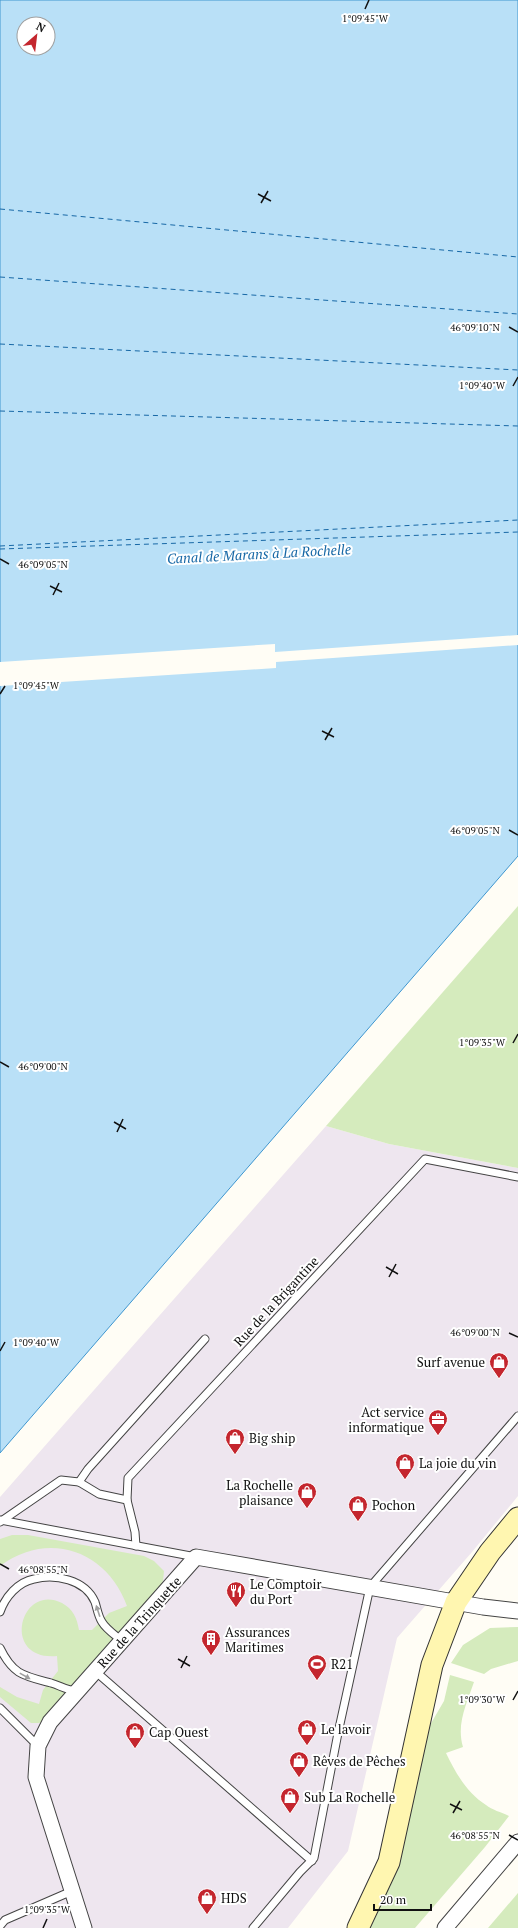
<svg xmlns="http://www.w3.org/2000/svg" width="518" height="1928" font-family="'PT Serif',serif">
  <rect width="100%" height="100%" fill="#fffdf5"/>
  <polygon fill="#eee6ef" points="326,1126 389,1144 518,1168 518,1496 472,1552 397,1638 348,1851 288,1928 0,1928 0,1497"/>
  <g fill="#d5ebbd">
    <polygon points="518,906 518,1168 389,1144 326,1126"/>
    <path d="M12,1535h16l116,21 10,5 10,10 -1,10 -5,10 -112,129 -7,3h-8l-31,-26v-10l17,10 22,7 4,-14 15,-19 -1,-15c-57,5 -37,-74 5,-53 11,6 15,15 17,27h13l17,-17 18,-7c-20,-56 -79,-76 -127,-40v-27z"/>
    <polygon points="518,1627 518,1661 491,1669 484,1674 451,1663 463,1645 490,1628"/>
    <path d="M450,1675l24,7c-7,21 -18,42 -11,65l-17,6c9,19 21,40 40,52 6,5 15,7 23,11l-24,31 -70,81h-46l21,-43 12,-35 28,-125 14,-24z"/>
    <polygon points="518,1893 518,1928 488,1928"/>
  </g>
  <path fill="#b9e0f7" stroke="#3f96cf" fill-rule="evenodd" d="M0,0h518v856l-518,597zM24,24h24v24h-24z"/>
  <polygon fill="#fffdf5" points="518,635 518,645 276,662 276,668 0,686 0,662 275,644 275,652"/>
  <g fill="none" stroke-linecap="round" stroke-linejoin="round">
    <g stroke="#1768a6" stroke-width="1" stroke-dasharray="5 4" stroke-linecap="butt">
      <polyline points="0,209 518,257"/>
      <polyline points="0,277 518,314"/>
      <polyline points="0,344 518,370"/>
      <polyline points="0,411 518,426"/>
      <polyline points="0,546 518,520"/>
      <polyline points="0,549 518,532"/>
    </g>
    <defs>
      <g id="lane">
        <polyline points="79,1482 88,1469 205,1339"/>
        <polyline points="0,1520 196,1557"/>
        <polyline points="0,1522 61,1480 79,1482 99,1494 127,1500"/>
        <polyline points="136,1546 135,1532 127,1500 128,1478 425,1159 518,1177"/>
        <path d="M0,1612c5,-15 18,-30 34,-33 21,-5 51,0 61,23 2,6 3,14 7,20 4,7 13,13 20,19"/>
        <path d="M0,1648c13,27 24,28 51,35 10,3 15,7 26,8"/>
        <polyline points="95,1671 312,1861"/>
        <polyline points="0,1708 38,1746"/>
        <polyline points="0,1926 5,1920 72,1891"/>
        <polyline points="253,1928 300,1872 314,1858 338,1733 370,1587 518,1416"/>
      </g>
      <g id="street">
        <polyline points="84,1928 36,1777 38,1746 50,1722 196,1557 483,1607 518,1611"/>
        <polyline points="445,1928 518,1842"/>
      </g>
      <polyline id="secondary" points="358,1928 389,1862 432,1665 456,1602 490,1552 518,1518"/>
    </defs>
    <use href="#lane" stroke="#444" stroke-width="9"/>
    <use href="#street" stroke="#444" stroke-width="17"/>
    <use href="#secondary" stroke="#333" stroke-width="23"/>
    <use href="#lane" stroke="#fff" stroke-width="7"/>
    <use href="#street" stroke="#fff" stroke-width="15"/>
    <use href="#secondary" stroke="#fff6b0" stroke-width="21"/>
  </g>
  <defs><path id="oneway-solid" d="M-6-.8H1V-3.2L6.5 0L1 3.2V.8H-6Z"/></defs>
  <g fill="#a0a0a0">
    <use href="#oneway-solid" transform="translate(98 1611) rotate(-108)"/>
    <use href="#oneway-solid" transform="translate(25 1676) rotate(29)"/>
  </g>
  <path fill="none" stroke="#111" stroke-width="1.5" d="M365,9l4,-9M258,194l13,7M261,203l7,-12M509,327l9,5M513,386l5,-9M0,559l9,5M50,586l12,6M53,595l6,-12M0,694l5,-8M322,731l12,6M325,740l7,-12M509,830l9,5M513,1043l5,-9M0,1062l9,5M114,1122l12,7M117,1132l6,-13M386,1267l12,7M389,1277l7,-13M509,1333l9,4M0,1351l5,-9M0,1564l9,5M178,1659l12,7M181,1668l6,-12M513,1700l5,-9M450,1804l12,6M453,1813l7,-12M509,1835l9,5M43,1928l4,-9"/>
  <defs>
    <symbol id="shop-pin" viewBox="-11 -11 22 30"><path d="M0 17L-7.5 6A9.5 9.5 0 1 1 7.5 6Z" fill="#c4262e" stroke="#fff"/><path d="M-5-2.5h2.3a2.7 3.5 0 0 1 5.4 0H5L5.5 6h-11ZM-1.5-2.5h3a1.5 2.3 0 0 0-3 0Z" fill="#fff"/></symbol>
    <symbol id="office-pin" viewBox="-11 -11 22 30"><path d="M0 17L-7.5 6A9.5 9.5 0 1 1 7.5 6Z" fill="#c4262e" stroke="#fff"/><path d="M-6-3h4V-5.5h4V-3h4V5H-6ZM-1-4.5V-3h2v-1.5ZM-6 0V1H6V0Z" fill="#fff"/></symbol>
    <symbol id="restaurant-pin" viewBox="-11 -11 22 30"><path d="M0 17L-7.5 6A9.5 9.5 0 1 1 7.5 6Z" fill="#c4262e" stroke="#fff"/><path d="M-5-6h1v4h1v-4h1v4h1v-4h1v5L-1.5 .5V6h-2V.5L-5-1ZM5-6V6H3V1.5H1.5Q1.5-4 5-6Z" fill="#fff"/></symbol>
    <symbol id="building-pin" viewBox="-11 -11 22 30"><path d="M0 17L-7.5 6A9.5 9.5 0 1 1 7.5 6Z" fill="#c4262e" stroke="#fff"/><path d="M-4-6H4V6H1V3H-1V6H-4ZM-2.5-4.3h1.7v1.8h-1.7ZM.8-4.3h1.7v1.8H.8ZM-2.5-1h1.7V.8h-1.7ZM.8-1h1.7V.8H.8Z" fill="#fff"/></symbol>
    <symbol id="stadium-pin" viewBox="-11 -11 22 30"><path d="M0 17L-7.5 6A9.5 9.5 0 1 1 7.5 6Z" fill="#c4262e" stroke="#fff"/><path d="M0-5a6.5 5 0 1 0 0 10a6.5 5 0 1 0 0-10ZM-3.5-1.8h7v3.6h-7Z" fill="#fff"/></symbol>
  </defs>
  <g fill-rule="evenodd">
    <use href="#shop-pin" x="488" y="1351" width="22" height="30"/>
    <use href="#office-pin" x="427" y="1408" width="22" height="30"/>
    <use href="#shop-pin" x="224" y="1427" width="22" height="30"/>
    <use href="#shop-pin" x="394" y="1452" width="22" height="30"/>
    <use href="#shop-pin" x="296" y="1481" width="22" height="30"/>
    <use href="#shop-pin" x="347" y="1494" width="22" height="30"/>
    <use href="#restaurant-pin" x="225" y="1580" width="22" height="30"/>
    <use href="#building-pin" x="200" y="1628" width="22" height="30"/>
    <use href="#stadium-pin" x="306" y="1653" width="22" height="30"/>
    <use href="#shop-pin" x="296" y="1718" width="22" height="30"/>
    <use href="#shop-pin" x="124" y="1721" width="22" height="30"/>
    <use href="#shop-pin" x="288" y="1750" width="22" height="30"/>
    <use href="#shop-pin" x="279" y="1786" width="22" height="30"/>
    <use href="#shop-pin" x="196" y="1887" width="22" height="30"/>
  </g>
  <g text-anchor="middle" stroke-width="4" stroke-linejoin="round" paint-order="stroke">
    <g font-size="13" fill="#111" stroke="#fff">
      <text transform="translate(276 1301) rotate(-47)" y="5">Rue de la Brigantine</text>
      <text transform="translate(139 1622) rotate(-48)" y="5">Rue de la Trinquette</text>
    </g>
    <g font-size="13" fill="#111" stroke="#fff" text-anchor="start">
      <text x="485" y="1367" text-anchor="end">Surf avenue</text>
      <text x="424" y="1417" text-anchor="end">Act service<tspan x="424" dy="15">informatique</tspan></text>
      <text x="249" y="1443">Big ship</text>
      <text x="419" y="1468">La joie du vin</text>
      <text x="293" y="1490" text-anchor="end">La Rochelle<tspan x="293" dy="15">plaisance</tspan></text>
      <text x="372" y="1510">Pochon</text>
      <text x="250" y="1589">Le Comptoir<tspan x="250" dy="15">du Port</tspan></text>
      <text x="225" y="1637">Assurances<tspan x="225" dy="15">Maritimes</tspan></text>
      <text x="331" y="1669">R21</text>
      <text x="321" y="1734">Le lavoir</text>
      <text x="149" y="1737">Cap Ouest</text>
      <text x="313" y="1766">Rêves de Pêches</text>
      <text x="304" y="1802">Sub La Rochelle</text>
      <text x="221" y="1903">HDS</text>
    </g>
    <g font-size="14" font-style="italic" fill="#1768a6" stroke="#fff">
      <text transform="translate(259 554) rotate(-3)" y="5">Canal de Marans à La Rochelle</text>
    </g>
  </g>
  <g font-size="10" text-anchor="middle" fill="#111" stroke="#fff" stroke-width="4" stroke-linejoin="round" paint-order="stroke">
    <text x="365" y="22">1°09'45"W</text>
    <text x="475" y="331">46°09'10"N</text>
    <text x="482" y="389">1°09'40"W</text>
    <text x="43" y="568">46°09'05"N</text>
    <text x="36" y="689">1°09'45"W</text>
    <text x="475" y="834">46°09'05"N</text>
    <text x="482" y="1046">1°09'35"W</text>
    <text x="43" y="1070">46°09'00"N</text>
    <text x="475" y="1336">46°09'00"N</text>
    <text x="36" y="1346">1°09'40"W</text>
    <text x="43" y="1573">46°08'55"N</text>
    <text x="482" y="1703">1°09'30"W</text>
    <text x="475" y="1839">46°08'55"N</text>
    <text x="47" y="1913">1°09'35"W</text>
  </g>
  <g transform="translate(36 36) rotate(28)"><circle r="19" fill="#ffffff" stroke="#a0a0a0"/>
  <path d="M0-3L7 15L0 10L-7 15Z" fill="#c4262e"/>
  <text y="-6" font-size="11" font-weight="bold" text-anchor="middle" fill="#111111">N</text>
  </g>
  <path d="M374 1904v6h57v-6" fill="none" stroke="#111111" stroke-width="2"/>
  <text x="380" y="1904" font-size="12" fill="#111111" stroke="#ffffff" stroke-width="3" paint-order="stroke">20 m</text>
</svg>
